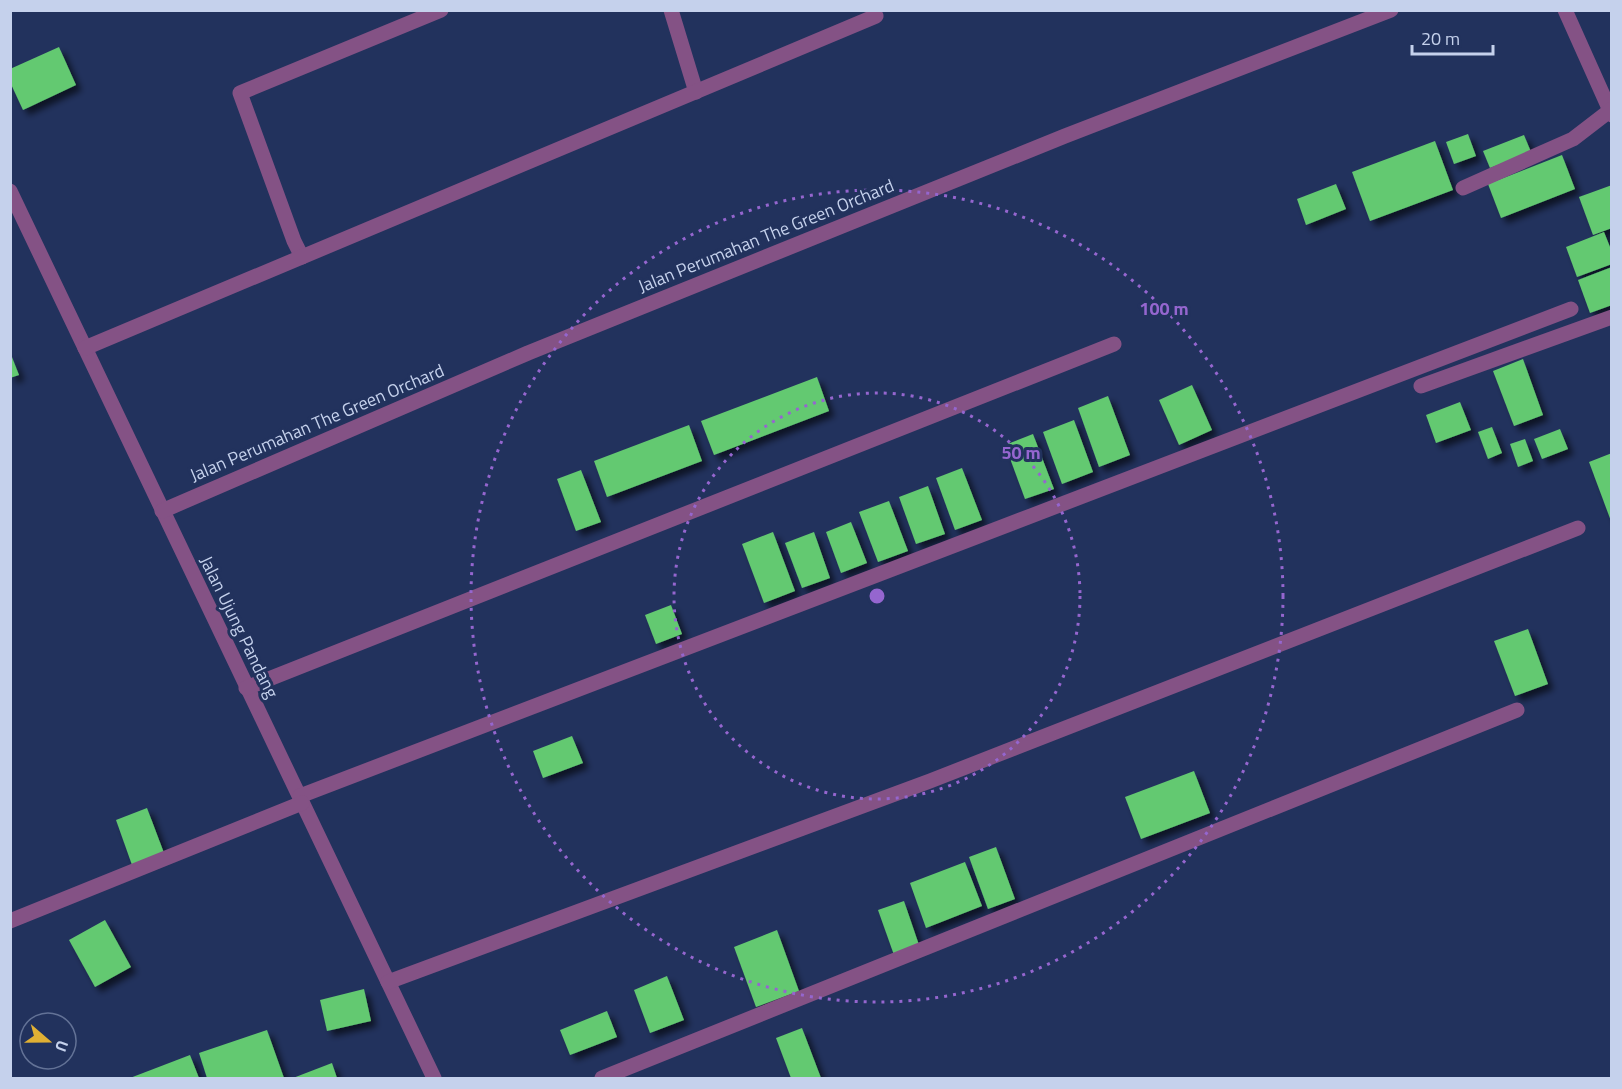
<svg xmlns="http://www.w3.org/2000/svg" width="1622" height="1089" font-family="'Titillium Web',sans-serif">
  <defs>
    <filter id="shadow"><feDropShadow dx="5.5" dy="5.5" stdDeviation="3" flood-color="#0009"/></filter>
  </defs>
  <rect width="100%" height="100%" fill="#22325d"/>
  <g fill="#64c971" filter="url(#shadow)">
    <polygon points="59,47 76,85 23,110 10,82 10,69"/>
    <polygon points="1468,134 1476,156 1454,164 1446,142"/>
    <polygon points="1524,135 1531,152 1490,168 1483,151"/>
    <polygon points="1435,141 1453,190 1370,221 1352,172"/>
    <polygon points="1562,155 1575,189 1501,218 1488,184"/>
    <polygon points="1336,184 1346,209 1306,225 1297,199"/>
    <polygon points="1612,185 1612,228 1593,235 1579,197"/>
    <polygon points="1604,232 1612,252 1612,264 1577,277 1566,247"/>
    <polygon points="1612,267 1612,305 1590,313 1578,280"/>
    <polygon points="10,352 19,375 10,378"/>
    <polygon points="1523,359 1543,415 1514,426 1493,371"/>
    <polygon points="817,377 829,411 714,455 701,421"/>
    <polygon points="1192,385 1212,430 1179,445 1159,400"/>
    <polygon points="1108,396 1130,455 1099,467 1078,408"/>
    <polygon points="1460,402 1471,430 1436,443 1426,415"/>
    <polygon points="1074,420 1093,472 1062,484 1043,432"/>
    <polygon points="689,425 702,461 607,497 594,461"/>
    <polygon points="1492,427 1502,453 1488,459 1478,432"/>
    <polygon points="1560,429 1568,449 1542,459 1534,439"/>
    <polygon points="1033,434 1054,489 1025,499 1005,445"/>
    <polygon points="1525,439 1533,461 1518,467 1510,444"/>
    <polygon points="1612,453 1612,521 1611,521 1589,462"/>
    <polygon points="962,468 982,520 955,530 936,478"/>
    <polygon points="581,470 601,522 576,531 557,479"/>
    <polygon points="928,486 945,534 916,544 899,497"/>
    <polygon points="889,501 908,551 878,562 859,512"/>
    <polygon points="851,522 867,563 841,573 826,532"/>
    <polygon points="773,532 795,591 764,603 742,544"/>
    <polygon points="814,532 830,578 802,588 785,543"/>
    <polygon points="671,605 682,634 656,644 645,615"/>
    <polygon points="1528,629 1548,684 1515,696 1494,641"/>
    <polygon points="572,736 583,763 543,778 533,751"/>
    <polygon points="1194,771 1210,813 1141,839 1125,797"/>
    <polygon points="147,808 164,853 132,865 116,820"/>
    <polygon points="996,847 1015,899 988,909 969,857"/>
    <polygon points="965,862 982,906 926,928 910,883"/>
    <polygon points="904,901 919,945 894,955 878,910"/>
    <polygon points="105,920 131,967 95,987 69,940"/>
    <polygon points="777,930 799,991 756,1007 734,947"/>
    <polygon points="667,976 684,1020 650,1033 634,990"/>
    <polygon points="364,989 371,1021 327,1031 320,1000"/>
    <polygon points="607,1011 617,1037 570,1055 560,1030"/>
    <polygon points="802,1028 821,1078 791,1078 776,1038"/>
    <polygon points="267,1030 284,1078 207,1078 199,1053"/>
    <polygon points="190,1055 199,1078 130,1078"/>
    <polygon points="332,1063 337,1078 293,1078"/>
  </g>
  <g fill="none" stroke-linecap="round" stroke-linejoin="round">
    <g stroke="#845285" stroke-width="15">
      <polyline points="671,10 696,92"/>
      <polyline points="1565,10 1612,115"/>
      <polyline points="1463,188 1573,139 1612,109"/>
      <path d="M10,191c141,296 282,592 424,887"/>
      <polyline points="302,257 294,241 240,93 441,10"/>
      <polyline points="85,348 876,16"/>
      <polyline points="1421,386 1612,317"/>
      <polyline points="162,511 528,353 1065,136 1391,10"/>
      <polyline points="246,688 1114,344"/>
      <polyline points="300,796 1571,309"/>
      <polyline points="10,921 302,803"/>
      <polyline points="388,982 930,781 1578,528"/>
      <polyline points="602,1078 1517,710"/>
    </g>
  </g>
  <g fill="none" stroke="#9566cf" stroke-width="3" stroke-dasharray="3 6">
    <circle cx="877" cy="596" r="203"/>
    <circle cx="877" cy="596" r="406"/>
  </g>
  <g text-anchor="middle" stroke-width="6" stroke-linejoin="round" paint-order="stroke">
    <g font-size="18" fill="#c5d1ec" stroke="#22325d">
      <text transform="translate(766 236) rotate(-22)" y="6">Jalan Perumahan The Green Orchard</text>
      <text transform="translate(317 423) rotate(-23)" y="6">Jalan Perumahan The Green Orchard</text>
      <text transform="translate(239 627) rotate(64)" y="6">Jalan Ujung Pandang</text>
    </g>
  </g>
  <circle cx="877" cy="596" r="9" fill="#9566cf" stroke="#22325d" stroke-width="3"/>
  <g font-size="18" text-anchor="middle" font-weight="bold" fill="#9566cf" stroke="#22325d" stroke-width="6" stroke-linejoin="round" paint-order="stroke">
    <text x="1164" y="315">100 m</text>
    <text x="1021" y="459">50 m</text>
  </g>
  <rect width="1622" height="1089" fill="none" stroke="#c5d1ec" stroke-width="24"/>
  <g transform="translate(48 1041) rotate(110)"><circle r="28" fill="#22325d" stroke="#637296" stroke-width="1.5"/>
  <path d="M0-4.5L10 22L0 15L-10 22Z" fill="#e0b034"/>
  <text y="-9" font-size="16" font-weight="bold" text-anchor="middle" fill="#c5d1ec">U</text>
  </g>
  <path d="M1412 45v9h81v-9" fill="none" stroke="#c5d1ec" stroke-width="3"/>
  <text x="1421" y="45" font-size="18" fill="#c5d1ec" stroke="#22325d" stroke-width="4.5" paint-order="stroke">20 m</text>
</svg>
